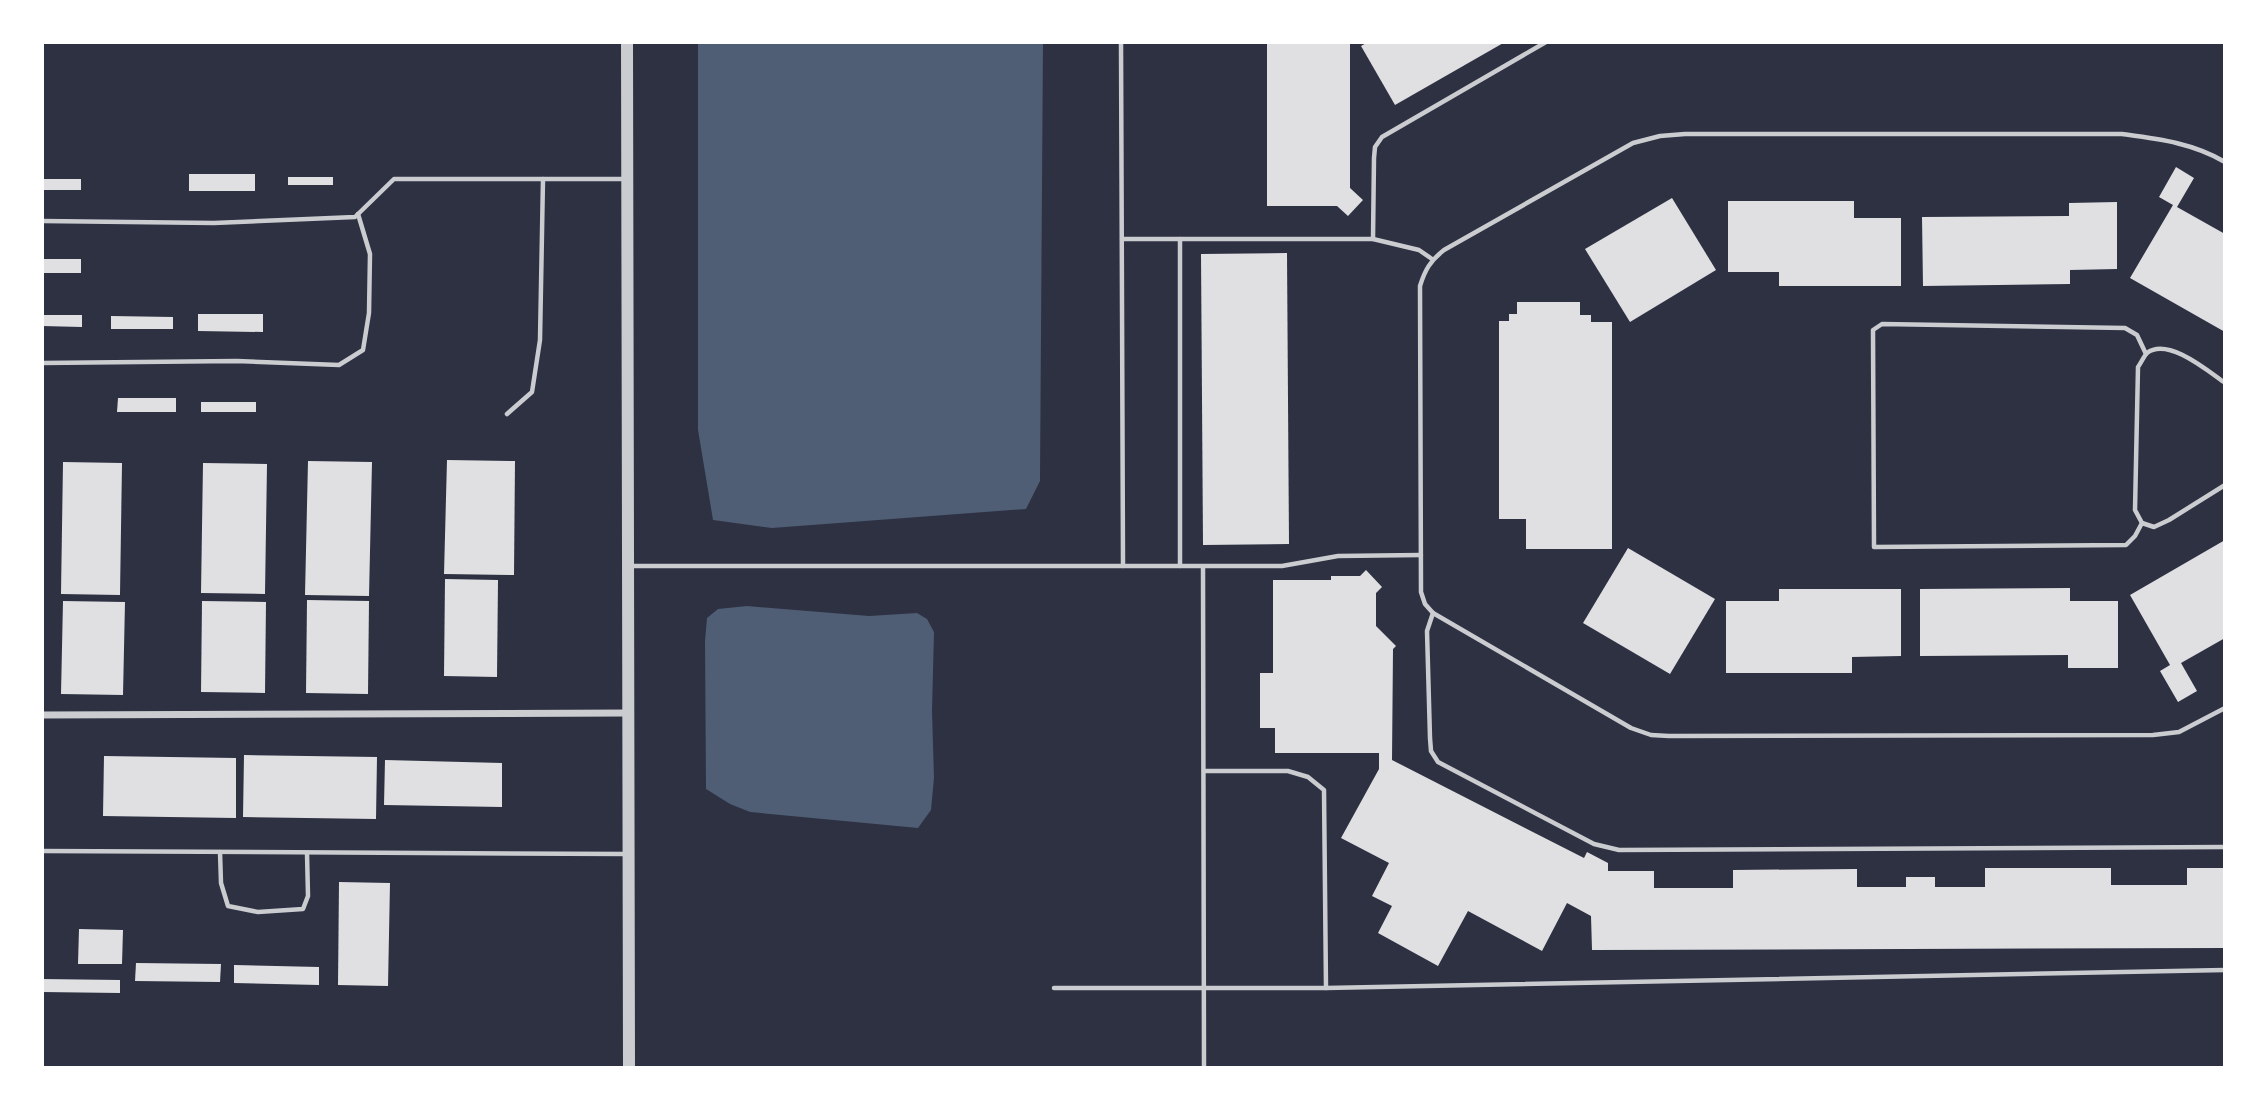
<svg xmlns="http://www.w3.org/2000/svg" width="2267" height="1110" font-family="Poppins,sans-serif">
  <rect width="100%" height="100%" fill="#2d3142"/>
  <g fill="#4f5d75">
    <polygon points="698,42 1043,42 1040,481 1026,509 772,528 713,520 698,430"/>
    <polygon points="747,606 869,616 917,613 927,619 934,632 932,711 934,778 931,810 918,828 750,812 730,804 706,789 705,641 707,618 718,609"/>
  </g>
  <g fill="#e0e0e3">
    <polygon points="1267,42 1350,42 1350,188 1363,200 1348,216 1337,206 1267,206"/>
    <polygon points="1368,42 1505,42 1395,105 1361,46"/>
    <polygon points="2176,167 2194,178 2177,207 2225,234 2225,332 2130,278 2173,205 2159,197"/>
    <rect x="189" y="174" width="66" height="17"/>
    <rect x="288" y="177" width="45" height="8"/>
    <rect x="42" y="179" width="39" height="11"/>
    <polygon points="1672,198 1716,270 1630,322 1585,249"/>
    <polygon points="1728,201 1854,201 1854,218 1901,218 1901,286 1779,286 1779,272 1728,272"/>
    <polygon points="2117,202 2117,269 2070,270 2070,284 1923,286 1922,217 2069,216 2069,203"/>
    <polygon points="1287,253 1289,544 1203,545 1201,254"/>
    <rect x="42" y="259" width="39" height="14"/>
    <polygon points="1517,302 1580,302 1580,315 1591,315 1591,322 1612,322 1612,549 1526,549 1526,519 1499,519 1499,321 1509,321 1509,314 1517,314"/>
    <polygon points="198,314 263,314 263,332 198,331"/>
    <polygon points="42,315 82,315 82,327 42,326"/>
    <polygon points="111,316 173,317 173,329 111,329"/>
    <polygon points="118,398 176,398 176,412 117,412"/>
    <rect x="201" y="402" width="55" height="10"/>
    <polygon points="447,460 515,461 514,575 444,574"/>
    <polygon points="308,461 372,462 369,596 305,595"/>
    <polygon points="63,462 122,463 120,595 61,594"/>
    <polygon points="203,463 267,464 265,594 201,593"/>
    <polygon points="2225,540 2225,638 2181,663 2197,691 2178,702 2160,671 2170,665 2130,595"/>
    <polygon points="1628,548 1715,599 1670,674 1583,623"/>
    <polygon points="1366,570 1382,587 1376,593 1376,626 1396,646 1393,649 1392,760 1584,858 1587,852 1608,863 1608,871 1654,871 1654,888 1733,888 1733,870 1857,869 1857,887 1906,887 1906,877 1935,877 1935,887 1985,887 1985,868 2111,868 2111,885 2187,885 2187,868 2225,868 2225,948 1592,950 1591,916 1567,903 1542,951 1468,911 1438,966 1378,933 1392,906 1372,896 1389,863 1341,838 1379,769 1379,753 1275,753 1275,728 1260,728 1260,673 1273,673 1273,580 1331,580 1331,576 1360,576"/>
    <polygon points="445,579 498,580 497,677 444,676"/>
    <polygon points="2070,588 2070,601 2118,601 2118,668 2068,668 2068,655 1920,656 1920,589"/>
    <polygon points="1779,589 1901,589 1901,656 1852,657 1852,673 1726,673 1726,601 1779,601"/>
    <polygon points="307,600 369,601 368,694 306,693"/>
    <polygon points="63,601 125,602 123,695 61,694"/>
    <polygon points="202,601 266,602 265,693 201,692"/>
    <polygon points="244,755 377,757 376,819 243,817"/>
    <polygon points="104,756 236,758 236,818 103,816"/>
    <polygon points="385,760 502,763 502,807 384,805"/>
    <polygon points="339,882 390,883 388,986 338,985"/>
    <polygon points="79,929 123,930 122,964 78,964"/>
    <polygon points="136,963 221,964 220,982 135,981"/>
    <polygon points="234,965 319,967 319,985 234,983"/>
    <polygon points="42,979 120,980 120,993 42,992"/>
  </g>
  <g fill="none" stroke-linecap="round" stroke-linejoin="round">
    <g stroke="#caccd0" stroke-width="4.5">
      <polyline points="1121,42 1123,566"/>
      <path d="M2225,162c-32,-19 -66,-23 -103,-28h-437l-25,2 -27,7 -189,107c-14,11 -19,20 -24,36l1,306 4,12 8,9 198,115 20,7 18,1 484,-1 26,-3 46,-24"/>
      <polyline points="42,221 214,223 355,217 394,179 626,179"/>
      <polyline points="1122,239 1373,239 1419,250 1432,259"/>
      <polyline points="1180,239 1180,566"/>
      <polyline points="1373,239 1374,158 1375,147 1382,137 1546,42"/>
      <polyline points="42,363 237,361 339,365 363,350 369,313 370,254 358,214"/>
      <path d="M2225,383c-17,-12 -57,-46 -78,-30 -3,3 -6,10 -9,14l-3,143 7,13 12,4 15,-7 56,-35"/>
      <polyline points="507,414 532,392 540,340 543,179"/>
      <polyline points="2142,523 2135,536 2126,545 1874,547 1873,330 1882,324 2125,328 2137,335 2146,354"/>
      <polyline points="631,566 1282,566 1338,556 1421,555"/>
      <polyline points="1203,567 1204,1068"/>
      <polyline points="1433,613 1427,631 1430,738 1431,751 1438,762 1594,844 1619,850 2225,847"/>
      <polyline points="1204,771 1288,771 1308,777 1324,790 1326,988 2225,970"/>
      <polyline points="42,851 626,854"/>
      <polyline points="220,852 221,883 228,906 258,912 303,909 308,896 307,853"/>
      <polyline points="1054,988 1326,988"/>
    </g>
    <polyline stroke="#caccd0" stroke-width="7" points="42,715 628,713"/>
    <polyline stroke="#caccd0" stroke-width="12" points="627,42 629,1068"/>
  </g>
  <rect width="2267" height="1110" fill="none" stroke="#ffffff" stroke-width="88"/>
</svg>
